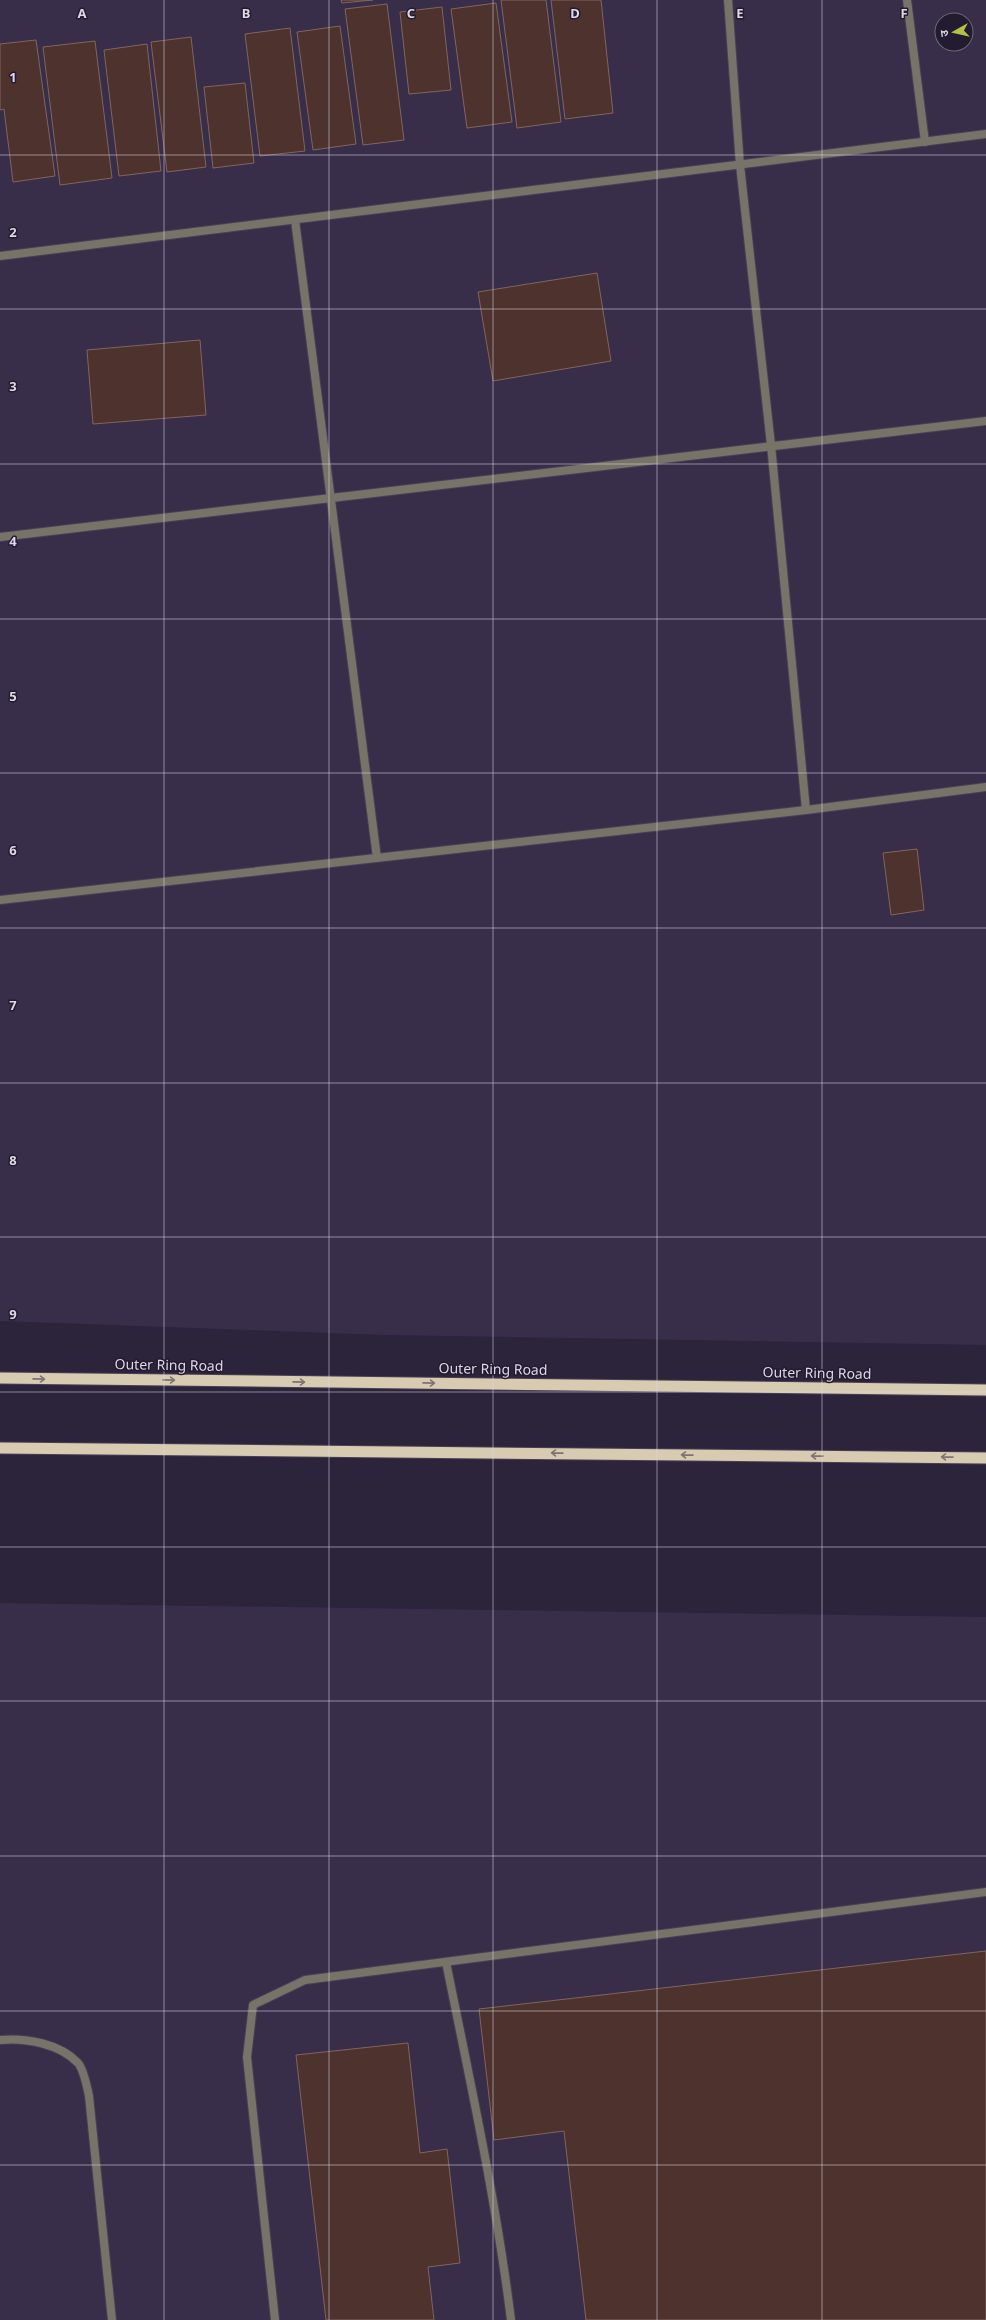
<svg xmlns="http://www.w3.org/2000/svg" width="986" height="2320" font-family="'Noto Sans','Noto Sans Devanagari',sans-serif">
  <rect width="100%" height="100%" fill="#2c243a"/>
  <g fill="#382e49" fill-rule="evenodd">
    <path d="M0,0h986v1345l-600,-10 -386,-14zM942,20h24v24h-24z"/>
    <polygon points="0,1603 986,1617 986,2320 0,2320"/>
  </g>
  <g fill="#4d322e" stroke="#82645f">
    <polygon points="341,0 373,0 342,3"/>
    <polygon points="501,0 546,0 561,122 517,128"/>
    <polygon points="551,0 601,0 613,113 565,119"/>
    <polygon points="496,3 512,122 467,128 451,9"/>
    <polygon points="387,4 404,140 363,145 345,9"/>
    <polygon points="442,7 451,90 409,94 400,12"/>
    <polygon points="340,26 356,144 313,150 297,32"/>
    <polygon points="290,28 305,151 260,156 245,34"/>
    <polygon points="191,37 206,167 167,172 151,42"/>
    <polygon points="36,40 55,176 13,182 4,109 0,110 0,44"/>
    <polygon points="95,41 112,178 60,185 43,47"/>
    <polygon points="147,44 161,171 119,176 104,50"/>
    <polygon points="245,83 254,163 213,168 204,87"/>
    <polygon points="597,273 611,361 493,381 478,292"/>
    <polygon points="200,340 206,415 93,424 87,350"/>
    <polygon points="917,849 924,910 891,915 883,853"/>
    <polygon points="986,1951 986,2320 586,2320 564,2131 494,2140 479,2009"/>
    <polygon points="408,2043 420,2153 447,2149 460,2263 428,2267 434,2320 326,2320 296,2055"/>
  </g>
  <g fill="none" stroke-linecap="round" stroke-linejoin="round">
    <defs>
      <g id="service">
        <polyline points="728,0 740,165 771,445 806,810"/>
        <polyline points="907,0 925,142"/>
        <polyline points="295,220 377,858"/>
        <polyline points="0,256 986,134"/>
        <polyline points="0,537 986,421"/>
        <polyline points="0,900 806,810 986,787"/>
        <path d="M446,1962c24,119 50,237 65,358"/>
        <path d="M0,2040c26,-2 59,3 78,23 6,7 9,24 11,33l23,224"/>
        <polyline points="275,2320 247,2057 253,2005 305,1980 986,1892"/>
      </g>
      <g id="trunk">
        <polyline points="0,1378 986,1390"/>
        <polyline points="0,1448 986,1458"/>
      </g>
    </defs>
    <use href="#service" stroke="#484156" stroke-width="10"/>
    <use href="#trunk" stroke="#484156" stroke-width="13"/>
    <use href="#service" stroke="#787368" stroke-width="8"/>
    <use href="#trunk" stroke="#d7ccb2" stroke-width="11"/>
  </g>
  <defs><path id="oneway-shaft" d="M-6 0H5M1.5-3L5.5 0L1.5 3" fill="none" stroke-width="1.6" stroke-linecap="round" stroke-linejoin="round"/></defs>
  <g stroke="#7d7470">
    <use href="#oneway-shaft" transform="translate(39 1379) rotate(1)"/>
    <use href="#oneway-shaft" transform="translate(169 1380) rotate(1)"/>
    <use href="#oneway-shaft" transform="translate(299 1382) rotate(1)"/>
    <use href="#oneway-shaft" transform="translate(429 1383) rotate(1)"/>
    <use href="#oneway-shaft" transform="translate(557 1453) rotate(-179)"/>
    <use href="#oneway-shaft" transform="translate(687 1455) rotate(-179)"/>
    <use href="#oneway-shaft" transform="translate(817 1456) rotate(-179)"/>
    <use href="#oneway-shaft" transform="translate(947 1457) rotate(-179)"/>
  </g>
  <path fill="none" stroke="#ddd8e7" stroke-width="1" stroke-opacity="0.55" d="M164,0v2320M329,0v2320M493,0v2320M657,0v2320M822,0v2320M0,155h986M0,309h986M0,464h986M0,619h986M0,773h986M0,928h986M0,1083h986M0,1237h986M0,1392h986M0,1547h986M0,1701h986M0,1856h986M0,2011h986M0,2165h986"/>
  <g text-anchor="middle" stroke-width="3" stroke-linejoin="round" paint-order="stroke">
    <g font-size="14" fill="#ddd8e7" stroke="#231b2f">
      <text transform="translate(169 1365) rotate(1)" y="5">Outer Ring Road</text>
      <text transform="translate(493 1369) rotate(1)" y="5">Outer Ring Road</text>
      <text transform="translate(817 1373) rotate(1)" y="5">Outer Ring Road</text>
    </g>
  </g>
  <g font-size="13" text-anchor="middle" font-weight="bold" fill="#ddd8e7" stroke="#231b2f" stroke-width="3" stroke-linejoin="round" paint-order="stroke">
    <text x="82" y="18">A</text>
    <text x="246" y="18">B</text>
    <text x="411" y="18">C</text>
    <text x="575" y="18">D</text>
    <text x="740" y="18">E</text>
    <text x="904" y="18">F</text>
    <text x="13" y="82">1</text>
    <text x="13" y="237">2</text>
    <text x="13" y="391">3</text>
    <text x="13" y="546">4</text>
    <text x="13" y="701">5</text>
    <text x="13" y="855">6</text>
    <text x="13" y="1010">7</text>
    <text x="13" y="1165">8</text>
    <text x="13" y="1319">9</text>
  </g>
  <g transform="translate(954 32) rotate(262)"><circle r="19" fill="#231b2f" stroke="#6d6779"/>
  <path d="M0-3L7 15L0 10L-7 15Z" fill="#b7c147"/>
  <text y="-6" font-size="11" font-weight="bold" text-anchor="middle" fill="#ddd8e7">उ</text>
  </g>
</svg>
